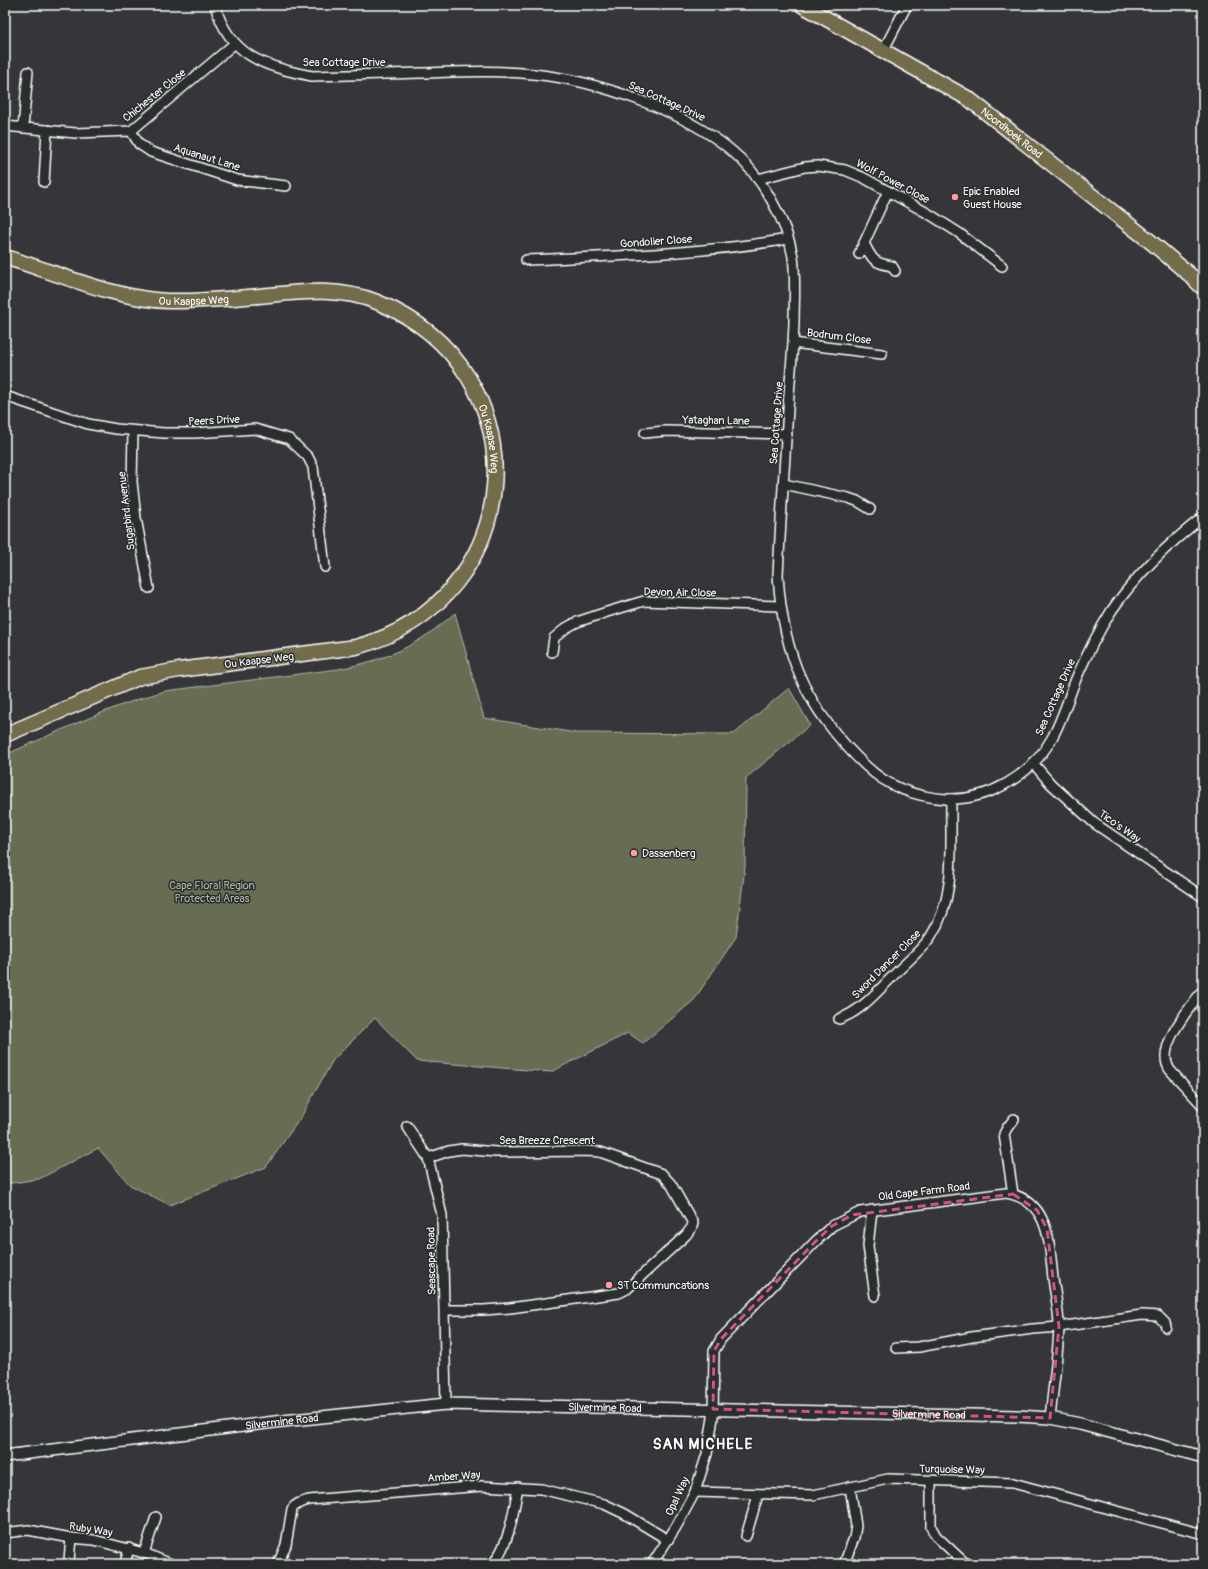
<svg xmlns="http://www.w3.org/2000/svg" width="1208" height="1569" font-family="Pangolin,sans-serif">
  <rect width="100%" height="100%" fill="#36363a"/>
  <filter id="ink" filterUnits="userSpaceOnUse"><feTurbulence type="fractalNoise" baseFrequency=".025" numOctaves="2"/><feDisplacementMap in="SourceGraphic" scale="8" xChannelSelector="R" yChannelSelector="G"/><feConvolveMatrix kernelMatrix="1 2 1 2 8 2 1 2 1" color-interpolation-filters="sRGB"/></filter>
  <g filter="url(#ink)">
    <path fill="#666d53" stroke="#b2b6a9" d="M455,613l29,105 92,15 158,1 55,-46 21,37 -64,53 -1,89 -9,70 -42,63 -51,43 -15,-10 -77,39 -134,-11 -42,-43 -42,42 -32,57 -35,50 -96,38 -40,-20 -32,-37 -59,31 -34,5v-429c53,-23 105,-49 160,-64l173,-22c49,-9 79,-23 117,-56z"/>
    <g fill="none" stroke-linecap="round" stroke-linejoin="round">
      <defs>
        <g id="minor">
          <path d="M215,5c14,51 50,62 97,71 37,-1 73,-2 110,-3 37,-1 74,-3 111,1 62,6 152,37 199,77 29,24 55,70 61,106 3,22 1,45 1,67 -1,23 -3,47 -5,70 -4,61 -8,121 -11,181 5,82 29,135 88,191 22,21 50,31 80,33 42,2 86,-24 106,-61 10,-18 16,-39 24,-59 10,-23 22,-47 36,-69 25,-36 56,-66 91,-93"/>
          <polyline points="883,51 907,5"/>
          <polyline points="5,126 75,133 131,131 234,44"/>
          <polyline points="23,128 28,72"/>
          <polyline points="131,131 139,144 151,152 237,180 286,186"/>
          <polyline points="758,179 805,167 818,166 845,170 864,178 929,214 959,233 1002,266"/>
          <polyline points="44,182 47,130"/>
          <path d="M864,243c8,16 9,20 28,23l3,5"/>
          <polyline points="859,254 888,191"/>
          <path d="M526,260c87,-4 175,-6 262,-21"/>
          <polyline points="793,343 882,354"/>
          <polyline points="5,396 88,424 116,429 164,433 195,433 255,429 289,439 308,457 313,467 325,567"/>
          <polyline points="133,431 132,482 136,518 149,588"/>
          <polyline points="645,433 665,431 787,434"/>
          <polyline points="784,484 848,498 857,501 870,509"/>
          <polyline points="552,652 554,638 566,628 577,622 607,612 644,601 780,606"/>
          <polyline points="1033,763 1051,784 1094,823 1203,897"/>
          <path d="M1203,990c-13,18 -49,58 -33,80l33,36"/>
          <path d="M839,1019c21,-7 37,-26 52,-41 13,-14 30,-27 40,-42 26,-40 19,-91 20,-137"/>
          <polyline points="407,1126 428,1158 442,1215 446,1404"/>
          <polyline points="428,1158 449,1151 462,1149 496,1152 586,1151 600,1152 662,1174 671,1184 693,1223 692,1227 686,1235 627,1289 619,1293 510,1308 484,1310 445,1310"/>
          <polyline points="1013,1194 1004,1134 1007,1128 1014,1119"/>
          <polyline points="872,1210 868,1246 875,1296"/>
          <polyline points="896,1348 919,1347 972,1337 1033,1329 1059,1327 1142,1315 1158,1316 1165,1323 1166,1327"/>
          <polyline points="931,1481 931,1527 936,1536 966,1564"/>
          <polyline points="695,1492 813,1495 888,1479 1013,1483 1203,1534"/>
          <polyline points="5,1533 28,1530 71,1538 94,1540 144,1553 171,1564"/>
          <polyline points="746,1536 758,1495"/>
          <polyline points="144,1553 156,1517"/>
          <polyline points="70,1564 69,1560 71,1538"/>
          <polyline points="125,1564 129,1548"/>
          <path d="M278,1564l8,-19 6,-36c4,-6 10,-7 17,-9l173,-14 59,3 63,15 21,10 43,26"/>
          <path d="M493,1564c17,-22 20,-50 25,-77"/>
          <path d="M652,1564l24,-37 19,-35 12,-38 6,-36 1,-67 7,-12 95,-98 16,-15 28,-14 146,-19c44,7 43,50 47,85 2,16 6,33 6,49 -1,30 -6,61 -9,91"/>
          <polyline points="844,1564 854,1538 856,1526 850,1487"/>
        </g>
        <g id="tertiary">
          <path id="s1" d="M5,1456l278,-35 163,-17 571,12 33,2 30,6 123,33"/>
        </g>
        <g id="primary">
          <path id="s2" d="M802,5l167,94 182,143 39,33 13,13"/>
          <path id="s3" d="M5,257c50,15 110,42 163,44 34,1 67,-3 101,-6 37,-4 73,-7 108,7 167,68 153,298 -21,345l-177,23 -39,7 -135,58"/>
        </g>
      </defs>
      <use href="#minor" stroke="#fff" stroke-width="12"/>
      <use href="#tertiary" stroke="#fff" stroke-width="14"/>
      <use href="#primary" stroke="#fff" stroke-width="17"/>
      <use href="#minor" stroke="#2a2d2e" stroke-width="9"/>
      <use href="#tertiary" stroke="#2a2d2e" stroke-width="11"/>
      <use href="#primary" stroke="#736c4b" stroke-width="14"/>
    </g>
  </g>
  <path fill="none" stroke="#d15284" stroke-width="3" stroke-dasharray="8 5" stroke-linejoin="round" d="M1013,1194l24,16 10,19 12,98 -9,91 -337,-9 1,-58 7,-12 95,-98 16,-15 20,-11z"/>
  <g fill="#ff9aa2" stroke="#2a2d2e" stroke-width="1.5">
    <circle cx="955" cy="197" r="4"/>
    <circle cx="634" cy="853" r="4"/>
    <circle cx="609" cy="1285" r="4"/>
  </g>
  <g text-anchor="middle" stroke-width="3" stroke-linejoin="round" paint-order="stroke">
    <g font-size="11" fill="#fff" stroke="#2a2d2e">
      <text x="344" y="66">Sea Cottage Drive</text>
      <text transform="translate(154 95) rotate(-39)" y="4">Chichester Close</text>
      <text transform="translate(667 101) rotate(24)" y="4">Sea Cottage Drive</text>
      <text dy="4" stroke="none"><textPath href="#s2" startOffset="246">Noordhoek Road</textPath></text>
      <text transform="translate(207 157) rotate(17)" y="4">Aquanaut Lane</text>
      <text transform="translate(893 181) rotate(28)" y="4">Wolf Power Close</text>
      <text transform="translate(656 241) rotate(-4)" y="4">Gondolier Close</text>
      <text dy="4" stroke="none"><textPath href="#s3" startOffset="195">Ou Kaapse Weg</textPath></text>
      <text transform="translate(839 336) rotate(7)" y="4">Bodrum Close</text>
      <text transform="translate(214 420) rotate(-3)" y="4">Peers Drive</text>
      <text transform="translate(716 420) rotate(1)" y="4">Yataghan Lane</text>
      <text transform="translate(776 423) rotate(-86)" y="4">Sea Cottage Drive</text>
      <text dy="4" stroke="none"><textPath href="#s3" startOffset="566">Ou Kaapse Weg</textPath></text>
      <text transform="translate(126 511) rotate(-97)" y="4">Sugarbird Avenue</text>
      <text transform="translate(680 592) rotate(1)" y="4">Devon Air Close</text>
      <text transform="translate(259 660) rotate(-7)" y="4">Ou Kaapse Weg</text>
      <text transform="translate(1055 697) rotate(-66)" y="4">Sea Cottage Drive</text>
      <text transform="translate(1120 826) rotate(35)" y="4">Tico's Way</text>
      <text transform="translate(886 964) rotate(-45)" y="4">Sword Dancer Close</text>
      <text x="547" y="1144">Sea Breeze Crescent</text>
      <text transform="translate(924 1191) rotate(-7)" y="4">Old Cape Farm Road</text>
      <text transform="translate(431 1261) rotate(-91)" y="4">Seascape Road</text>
      <text dy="4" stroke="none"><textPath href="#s1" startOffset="603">Silvermine Road</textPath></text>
      <text dy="4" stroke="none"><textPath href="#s1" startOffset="927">Silvermine Road</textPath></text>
      <text dy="4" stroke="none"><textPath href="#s1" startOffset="279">Silvermine Road</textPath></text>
      <text transform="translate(952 1469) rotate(1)" y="4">Turquoise Way</text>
      <text transform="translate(454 1476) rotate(-4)" y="4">Amber Way</text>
      <text transform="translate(677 1496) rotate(-65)" y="4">Opal Way</text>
      <text transform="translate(91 1529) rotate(9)" y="4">Ruby Way</text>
    </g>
    <g font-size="11" fill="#fff" stroke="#2a2d2e" text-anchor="start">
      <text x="963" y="195">Epic Enabled<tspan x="963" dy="13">Guest House</tspan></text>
      <text x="642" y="857">Dassenberg</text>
      <text x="617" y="1289">ST Communcations</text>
    </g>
    <g font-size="11" fill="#b2b6a9" stroke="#2a2d2e">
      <text x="212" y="889">Cape Floral Region<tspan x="212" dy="13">Protected Areas</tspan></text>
    </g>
    <g font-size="15" font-weight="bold" letter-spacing="1" fill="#fff" stroke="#2a2d2e">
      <text x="703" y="1449">SAN MICHELE</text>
    </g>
  </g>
  <rect width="1208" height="1569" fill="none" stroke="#2a2d2e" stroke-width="20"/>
  <rect x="10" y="10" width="1188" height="1549" fill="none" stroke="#fff" stroke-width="1.5" filter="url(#ink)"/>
</svg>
